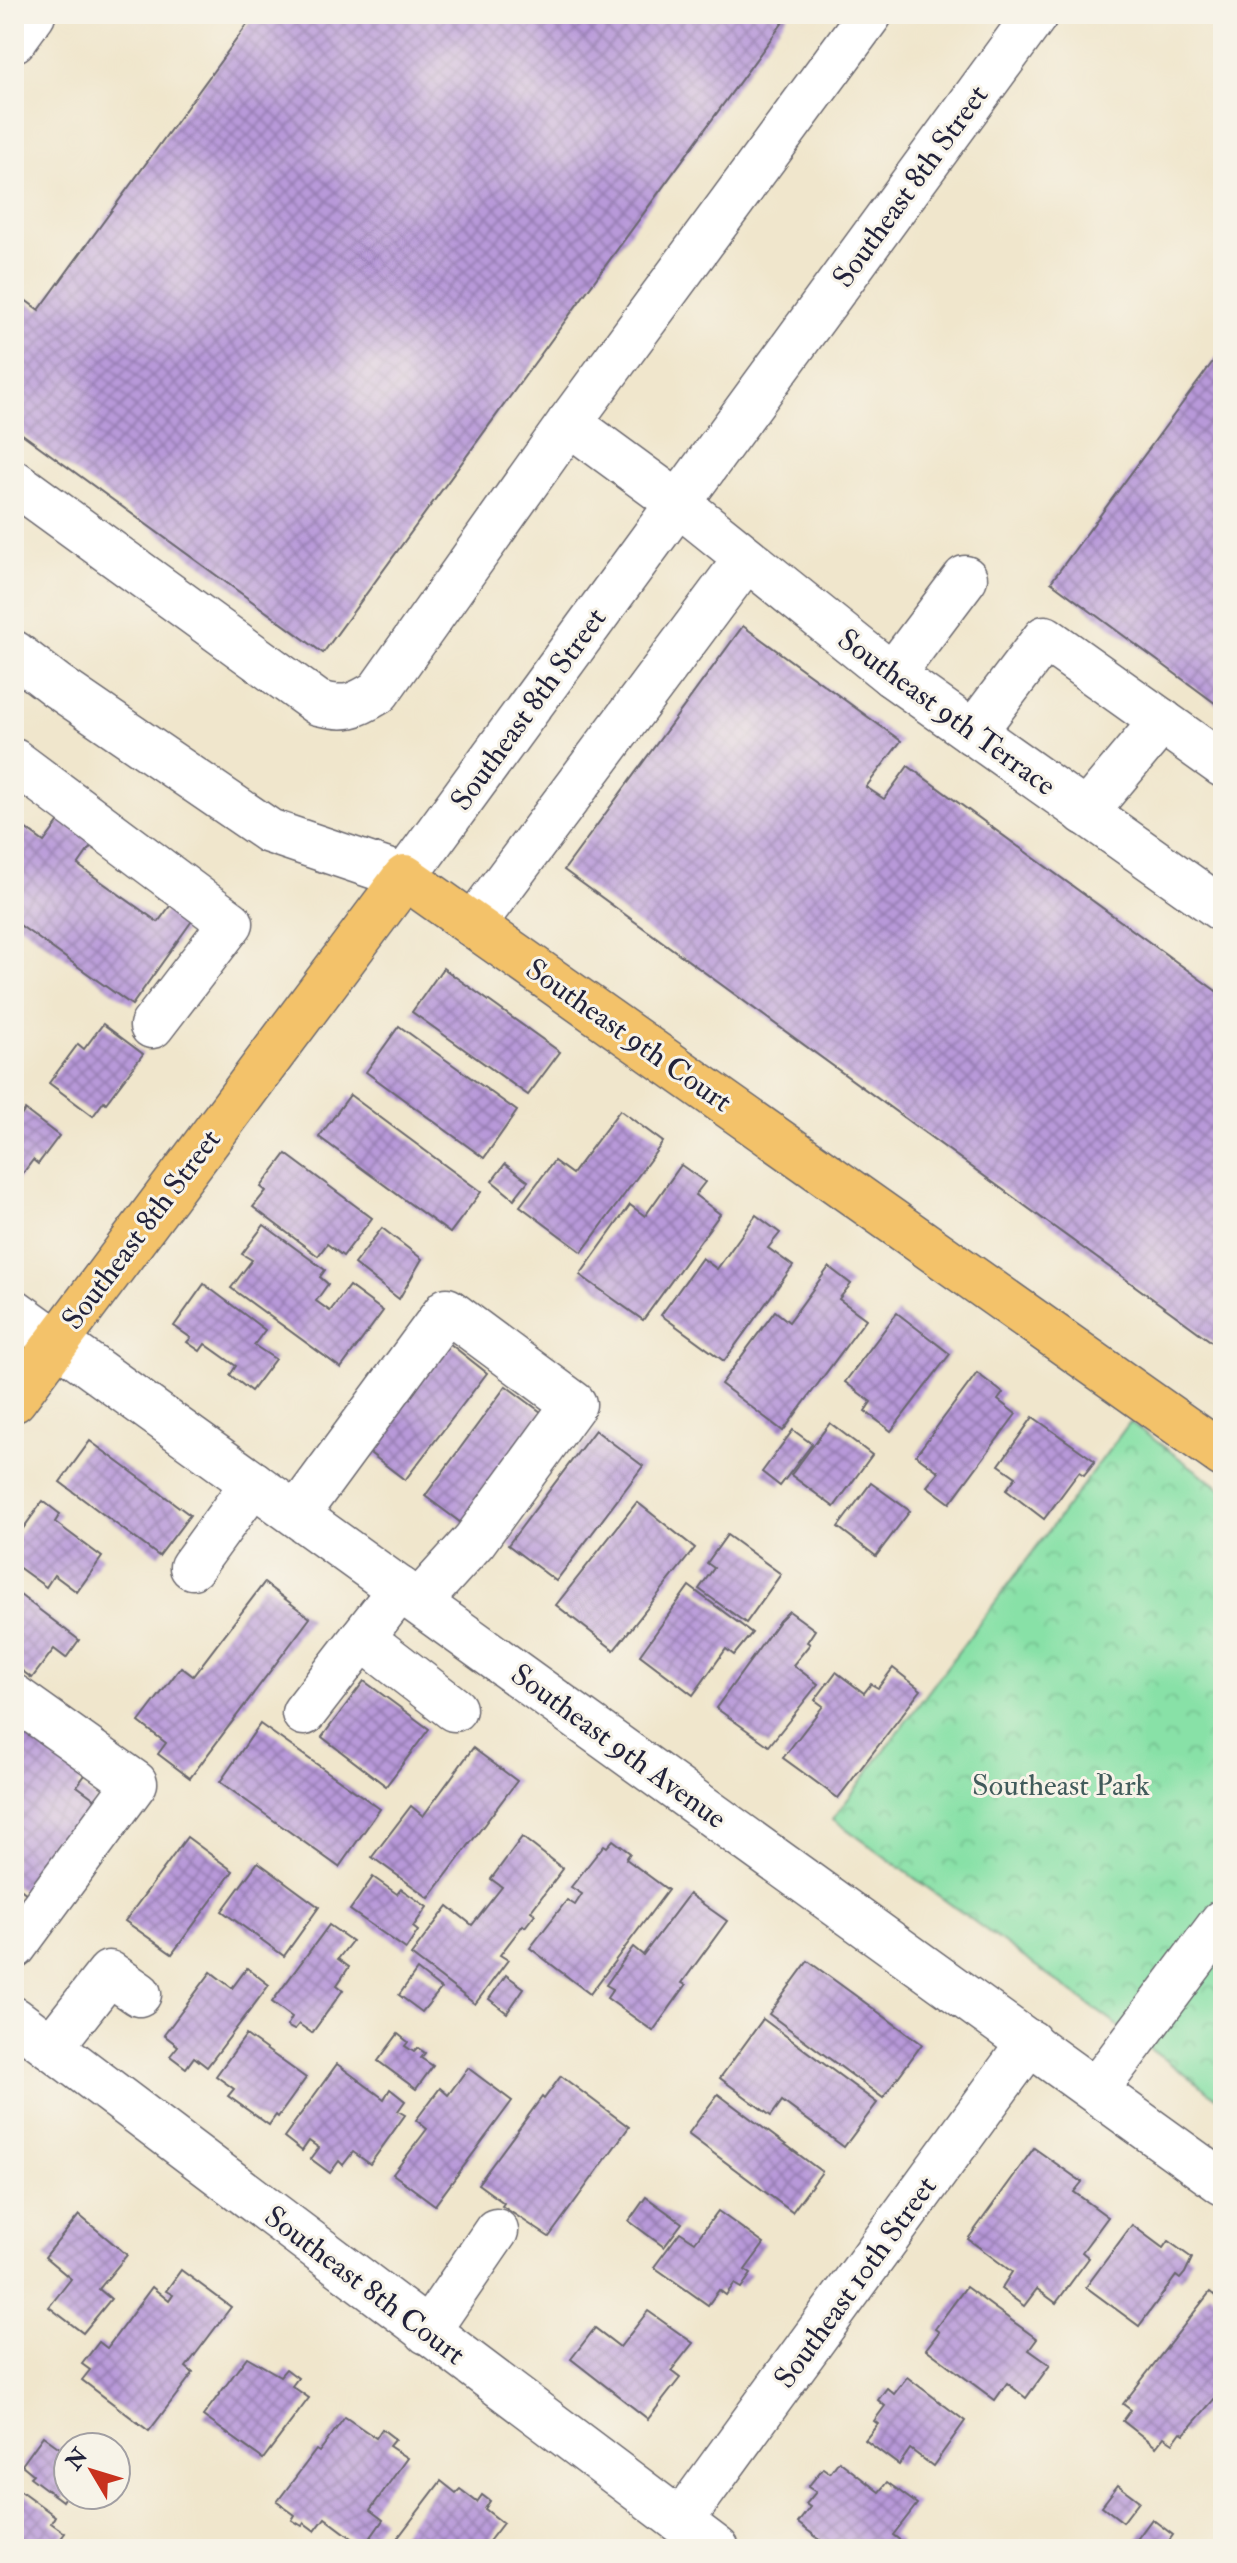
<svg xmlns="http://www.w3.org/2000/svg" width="1237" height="2563" font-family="'IM FELL Double Pica',serif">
  <defs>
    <pattern id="park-crowns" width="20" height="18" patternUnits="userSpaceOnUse" patternTransform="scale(2)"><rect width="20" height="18" fill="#88e1a7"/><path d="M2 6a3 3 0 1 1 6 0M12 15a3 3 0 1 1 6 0" fill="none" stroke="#75c191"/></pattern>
    <pattern id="building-cross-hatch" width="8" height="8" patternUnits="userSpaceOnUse" patternTransform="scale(2)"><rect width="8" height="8" fill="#b899d9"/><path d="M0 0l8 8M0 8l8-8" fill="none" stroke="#957cb1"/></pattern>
  </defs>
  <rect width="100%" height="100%" fill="#f7f3e8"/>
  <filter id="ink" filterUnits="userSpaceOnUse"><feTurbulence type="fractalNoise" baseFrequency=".0125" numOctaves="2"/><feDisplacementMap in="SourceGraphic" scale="16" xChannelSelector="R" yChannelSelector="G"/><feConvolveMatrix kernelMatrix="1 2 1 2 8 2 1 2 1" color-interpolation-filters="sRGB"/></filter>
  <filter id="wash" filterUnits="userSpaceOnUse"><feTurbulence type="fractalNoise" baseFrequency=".006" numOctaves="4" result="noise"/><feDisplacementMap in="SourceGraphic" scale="32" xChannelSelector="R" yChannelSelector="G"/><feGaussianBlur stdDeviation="1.8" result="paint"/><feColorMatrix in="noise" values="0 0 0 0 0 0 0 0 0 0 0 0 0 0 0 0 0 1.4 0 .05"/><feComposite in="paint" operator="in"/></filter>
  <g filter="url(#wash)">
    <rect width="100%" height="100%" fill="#f0e6cc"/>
    <polygon fill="url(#park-crowns)" stroke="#558271" stroke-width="2" points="1130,1422 1223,1490 1223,2102 833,1819"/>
    <g id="blocks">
      <g fill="url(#building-cross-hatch)">
        <polygon points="255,14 789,14 323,653 14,428 14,292 39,310"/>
        <polygon points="1223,348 1223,709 1051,582"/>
        <polygon points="743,626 901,741 866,787 884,799 908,766 1223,996 1223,1350 564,870"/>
        <polygon points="61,819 94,842 78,865 158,922 173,902 194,918 132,1005 14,921 14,820 44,842"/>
        <polygon points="443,968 560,1052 528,1095 412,1012"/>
        <polygon points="103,1024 143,1054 106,1103 104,1101 93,1116 49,1083 78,1044 84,1049"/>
        <polygon points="399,1026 517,1111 484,1158 366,1072"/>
        <polygon points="350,1095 481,1192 450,1233 319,1137"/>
        <polygon points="25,1110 59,1136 38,1164 33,1160 14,1185 14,1126"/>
        <polygon points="620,1110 663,1142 582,1252 520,1206 554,1161 572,1174"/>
        <polygon points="286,1154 372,1218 343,1256 327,1244 318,1256 253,1207 266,1191 261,1187"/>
        <polygon points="505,1164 528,1181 514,1199 492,1181"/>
        <polygon points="681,1165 705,1182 695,1195 720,1214 643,1320 580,1275 630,1205 645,1216"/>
        <polygon points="756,1215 780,1233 768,1248 793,1266 724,1361 661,1315 702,1258 717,1269"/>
        <polygon points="264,1225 325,1270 320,1277 328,1284 316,1301 330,1311 349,1286 383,1311 341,1368 231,1288 252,1260 242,1254"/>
        <polygon points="382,1228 422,1259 399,1299 354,1264"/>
        <polygon points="829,1267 851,1284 839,1299 866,1319 783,1431 721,1384 775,1311 789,1322"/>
        <polygon points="204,1284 265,1330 254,1345 275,1359 251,1391 230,1375 236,1366 205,1344 200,1351 187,1342 191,1338 174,1326"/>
        <polygon points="897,1313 950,1354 891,1431 865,1411 871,1402 845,1382"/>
        <polygon points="440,1336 487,1373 405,1480 357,1443"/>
        <polygon points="977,1373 1003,1393 998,1400 1016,1414 950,1503 927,1486 939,1472 916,1455"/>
        <polygon points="506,1386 553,1421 472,1531 425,1496"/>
        <polygon points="1033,1417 1095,1461 1084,1475 1079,1472 1044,1519 1006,1490 1016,1477 999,1465"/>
        <polygon points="830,1423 872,1455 834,1507 791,1475"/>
        <polygon points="595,1430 643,1466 556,1581 508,1545"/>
        <polygon points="793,1430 812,1444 780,1486 762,1472"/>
        <polygon points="90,1441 190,1515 159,1556 60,1482"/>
        <polygon points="871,1483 910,1511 876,1556 838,1527"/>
        <polygon points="43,1501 60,1514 55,1522 102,1557 77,1592 54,1575 46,1587 14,1564 14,1541"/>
        <polygon points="637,1502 695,1548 614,1650 556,1605"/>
        <polygon points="727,1535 781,1574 746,1623 699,1589 714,1568 707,1563"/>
        <polygon points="264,1583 310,1618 190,1778 158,1754 166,1743 139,1722 181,1667 193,1676"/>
        <polygon points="689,1586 752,1633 734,1655 726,1649 693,1695 640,1655"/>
        <polygon points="20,1595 79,1640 66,1658 54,1649 32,1678 14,1665 14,1596 17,1599"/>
        <polygon points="789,1611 815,1630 807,1642 810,1644 793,1665 818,1684 769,1746 716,1708 779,1621"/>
        <polygon points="893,1668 921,1690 838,1798 783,1758 823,1706 815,1700 836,1672 864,1693 871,1684 878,1688"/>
        <polygon points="364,1681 429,1729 386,1786 322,1737"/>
        <polygon points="14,1713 90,1768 77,1786 96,1800 27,1894 14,1884"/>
        <polygon points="260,1724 380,1809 339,1867 220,1782"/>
        <polygon points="473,1748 517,1781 429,1898 372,1857 411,1806 423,1816"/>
        <polygon points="187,1837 233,1871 172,1954 125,1921"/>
        <polygon points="522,1837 563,1869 531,1911 535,1914 525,1927 523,1925 500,1955 508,1960 475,2004 411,1955 448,1906 472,1925 502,1887 491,1879"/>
        <polygon points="613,1840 630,1853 626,1859 668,1890 590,1994 530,1948 567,1900 575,1905 582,1894 571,1887 604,1845 607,1847"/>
        <polygon points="258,1862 319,1907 284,1956 222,1911"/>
        <polygon points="373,1877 397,1894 401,1889 427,1907 413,1927 418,1931 406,1949 350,1910"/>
        <polygon points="689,1894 727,1921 682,1983 686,1985 653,2031 607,1998 613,1989 606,1985 633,1947 643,1955"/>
        <polygon points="329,1925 352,1941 338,1959 349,1967 337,1985 343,1990 312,2033 299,2024 294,2030 287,2026 292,2017 272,2002"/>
        <polygon points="808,1961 922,2044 883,2098 769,2014"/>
        <polygon points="247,1968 269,1985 207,2067 194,2057 186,2068 170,2056 178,2046 164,2035 211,1972 232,1988"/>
        <polygon points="417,1970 441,1989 422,2012 399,1995"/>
        <polygon points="506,1975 524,1988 507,2013 489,1999"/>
        <polygon points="763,2019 877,2103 844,2147 782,2101 771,2116 720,2078"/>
        <polygon points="398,2034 408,2042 405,2046 414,2052 418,2048 425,2053 421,2058 433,2066 416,2089 378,2061"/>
        <polygon points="246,2035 306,2078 278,2117 276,2115 269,2125 228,2096 234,2089 216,2076"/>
        <polygon points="337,2064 384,2099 390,2089 405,2101 398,2111 405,2115 370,2164 353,2152 343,2165 339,2161 330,2173 311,2159 319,2148 309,2141 302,2151 284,2137"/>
        <polygon points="468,2068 512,2101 435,2205 393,2174 427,2129 416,2120 440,2088 448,2095"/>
        <polygon points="561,2076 629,2127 549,2237 502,2206 504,2203 478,2184 542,2097 544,2099"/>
        <polygon points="718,2094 822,2172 792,2212 688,2134"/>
        <polygon points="1034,2148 1082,2182 1074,2192 1108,2217 1082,2252 1089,2258 1056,2303 1037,2289 1024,2306 1001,2289 1012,2272 968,2239"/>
        <polygon points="646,2197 682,2223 664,2247 629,2221"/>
        <polygon points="718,2211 764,2244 745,2270 751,2274 741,2288 734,2284 726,2295 719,2290 708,2305 654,2267 680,2232 695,2242"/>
        <polygon points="79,2215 127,2255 99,2289 111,2299 83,2333 49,2307 71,2279 45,2257"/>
        <polygon points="1132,2225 1163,2248 1168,2241 1192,2258 1185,2273 1180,2279 1176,2276 1139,2326 1086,2287"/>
        <polygon points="181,2270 231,2307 186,2367 193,2373 149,2431 82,2380 90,2370 82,2364 99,2342 107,2348 152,2287 169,2301 173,2295 166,2291"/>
        <polygon points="966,2287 1037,2339 1029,2350 1050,2365 1026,2398 1007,2383 995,2400 926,2349 939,2332 935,2329"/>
        <polygon points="1210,2292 1223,2302 1223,2389 1184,2434 1181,2432 1173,2443 1164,2437 1156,2447 1123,2421 1131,2410 1123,2404"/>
        <polygon points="648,2311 693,2343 671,2371 680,2378 648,2419 571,2359 595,2328 620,2347"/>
        <polygon points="247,2357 280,2376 286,2369 298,2378 292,2386 309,2398 263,2459 203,2416"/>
        <polygon points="907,2377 965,2421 933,2466 910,2449 899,2465 865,2440 878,2424 874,2421 885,2406 878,2400 887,2388 894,2394"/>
        <polygon points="345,2417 376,2438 382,2429 395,2439 389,2446 407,2458 370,2510 383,2520 364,2547 325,2518 315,2531 304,2523 302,2526 292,2520 295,2515 277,2502 316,2450 319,2452"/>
        <polygon points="43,2436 68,2454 68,2492 62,2501 30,2477 33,2474 22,2465"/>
        <polygon points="839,2461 879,2492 887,2482 917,2504 893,2535 901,2541 895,2549 832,2549 798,2523 810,2507 806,2504 816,2492 808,2487 823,2468 830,2473"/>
        <polygon points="441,2481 456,2493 460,2489 477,2502 482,2495 490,2501 485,2509 503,2523 483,2549 453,2549 447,2544 444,2549 402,2549 394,2543"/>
        <polygon points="1118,2485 1139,2501 1123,2522 1102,2506"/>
        <polygon points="14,2486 55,2516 51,2523 65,2533 53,2549 14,2549"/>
        <polygon points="1152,2519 1173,2535 1163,2549 1130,2549"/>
      </g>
    </g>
  </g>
  <g filter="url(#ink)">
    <use href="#blocks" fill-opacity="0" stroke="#6a676e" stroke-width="2"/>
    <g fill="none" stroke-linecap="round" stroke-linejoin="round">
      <defs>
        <g id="minor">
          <polyline points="14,40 33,14"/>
          <polyline points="569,423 678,503 892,675 1223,910"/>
          <path d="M14,482l304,221c28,7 36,4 60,-11l191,-269 301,-409"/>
          <polyline points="14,653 57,686 269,831 405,877 1036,14"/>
          <polyline points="892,675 965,578"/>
          <polyline points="973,733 1045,638 1223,765"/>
          <polyline points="14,761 231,923 152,1026"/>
          <polyline points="1085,813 1162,721"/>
          <polyline points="473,925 746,559"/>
          <polyline points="14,1311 1223,2183"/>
          <polyline points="297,1514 447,1310 574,1404 475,1540 419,1602"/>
          <polyline points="192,1567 253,1483"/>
          <polyline points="362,1638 454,1709"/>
          <polyline points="14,1697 135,1783 14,1947"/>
          <polyline points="304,1713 400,1589"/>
          <polyline points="14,2019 717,2549"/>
          <polyline points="51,2047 109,1973 139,1994"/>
          <polyline points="1096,2090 1222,1922"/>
          <polyline points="427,2332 496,2231"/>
          <polyline points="681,2521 1030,2042"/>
        </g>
        <polyline id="major" points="14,1400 405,877 1223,1455"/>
      </defs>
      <use href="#minor" stroke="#6a676e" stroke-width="47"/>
      <use href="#major" stroke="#6a676e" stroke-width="47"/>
      <use href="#minor" stroke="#fff" stroke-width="44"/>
      <use href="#major" stroke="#f3c26a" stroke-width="44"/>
    </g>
  </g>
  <g text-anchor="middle" stroke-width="6" stroke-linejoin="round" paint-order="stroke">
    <g font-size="30" fill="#22223b" stroke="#f7f3e8">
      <text transform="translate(910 186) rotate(-54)" y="10">Southeast 8th Street</text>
      <text transform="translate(528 709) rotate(-54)" y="10">Southeast 8th Street</text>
      <text transform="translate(947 712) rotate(36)" y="10">Southeast 9th Terrace</text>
      <text transform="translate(629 1035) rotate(35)" y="10">Southeast 9th Court</text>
      <text transform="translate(141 1229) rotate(-53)" y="10">Southeast 8th Street</text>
      <text transform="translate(619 1746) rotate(36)" y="10">Southeast 9th Avenue</text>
      <text transform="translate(855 2282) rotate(-54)" y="10">Southeast 10th Street</text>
      <text transform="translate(365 2285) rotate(37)" y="10">Southeast 8th Court</text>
    </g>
    <g font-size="30" fill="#415b5b" stroke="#f7f3e8">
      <text x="1061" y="1795">Southeast Park</text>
    </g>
  </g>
  <rect width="1237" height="2563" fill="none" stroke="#f7f3e8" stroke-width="48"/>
  <g transform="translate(92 2471) rotate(308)"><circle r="38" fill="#f7f3e8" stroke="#a29fa3" stroke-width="2"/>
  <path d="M0-6L14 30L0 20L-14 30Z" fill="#c8321e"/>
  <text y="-12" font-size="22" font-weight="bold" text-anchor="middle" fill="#22223b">N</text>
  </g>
</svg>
